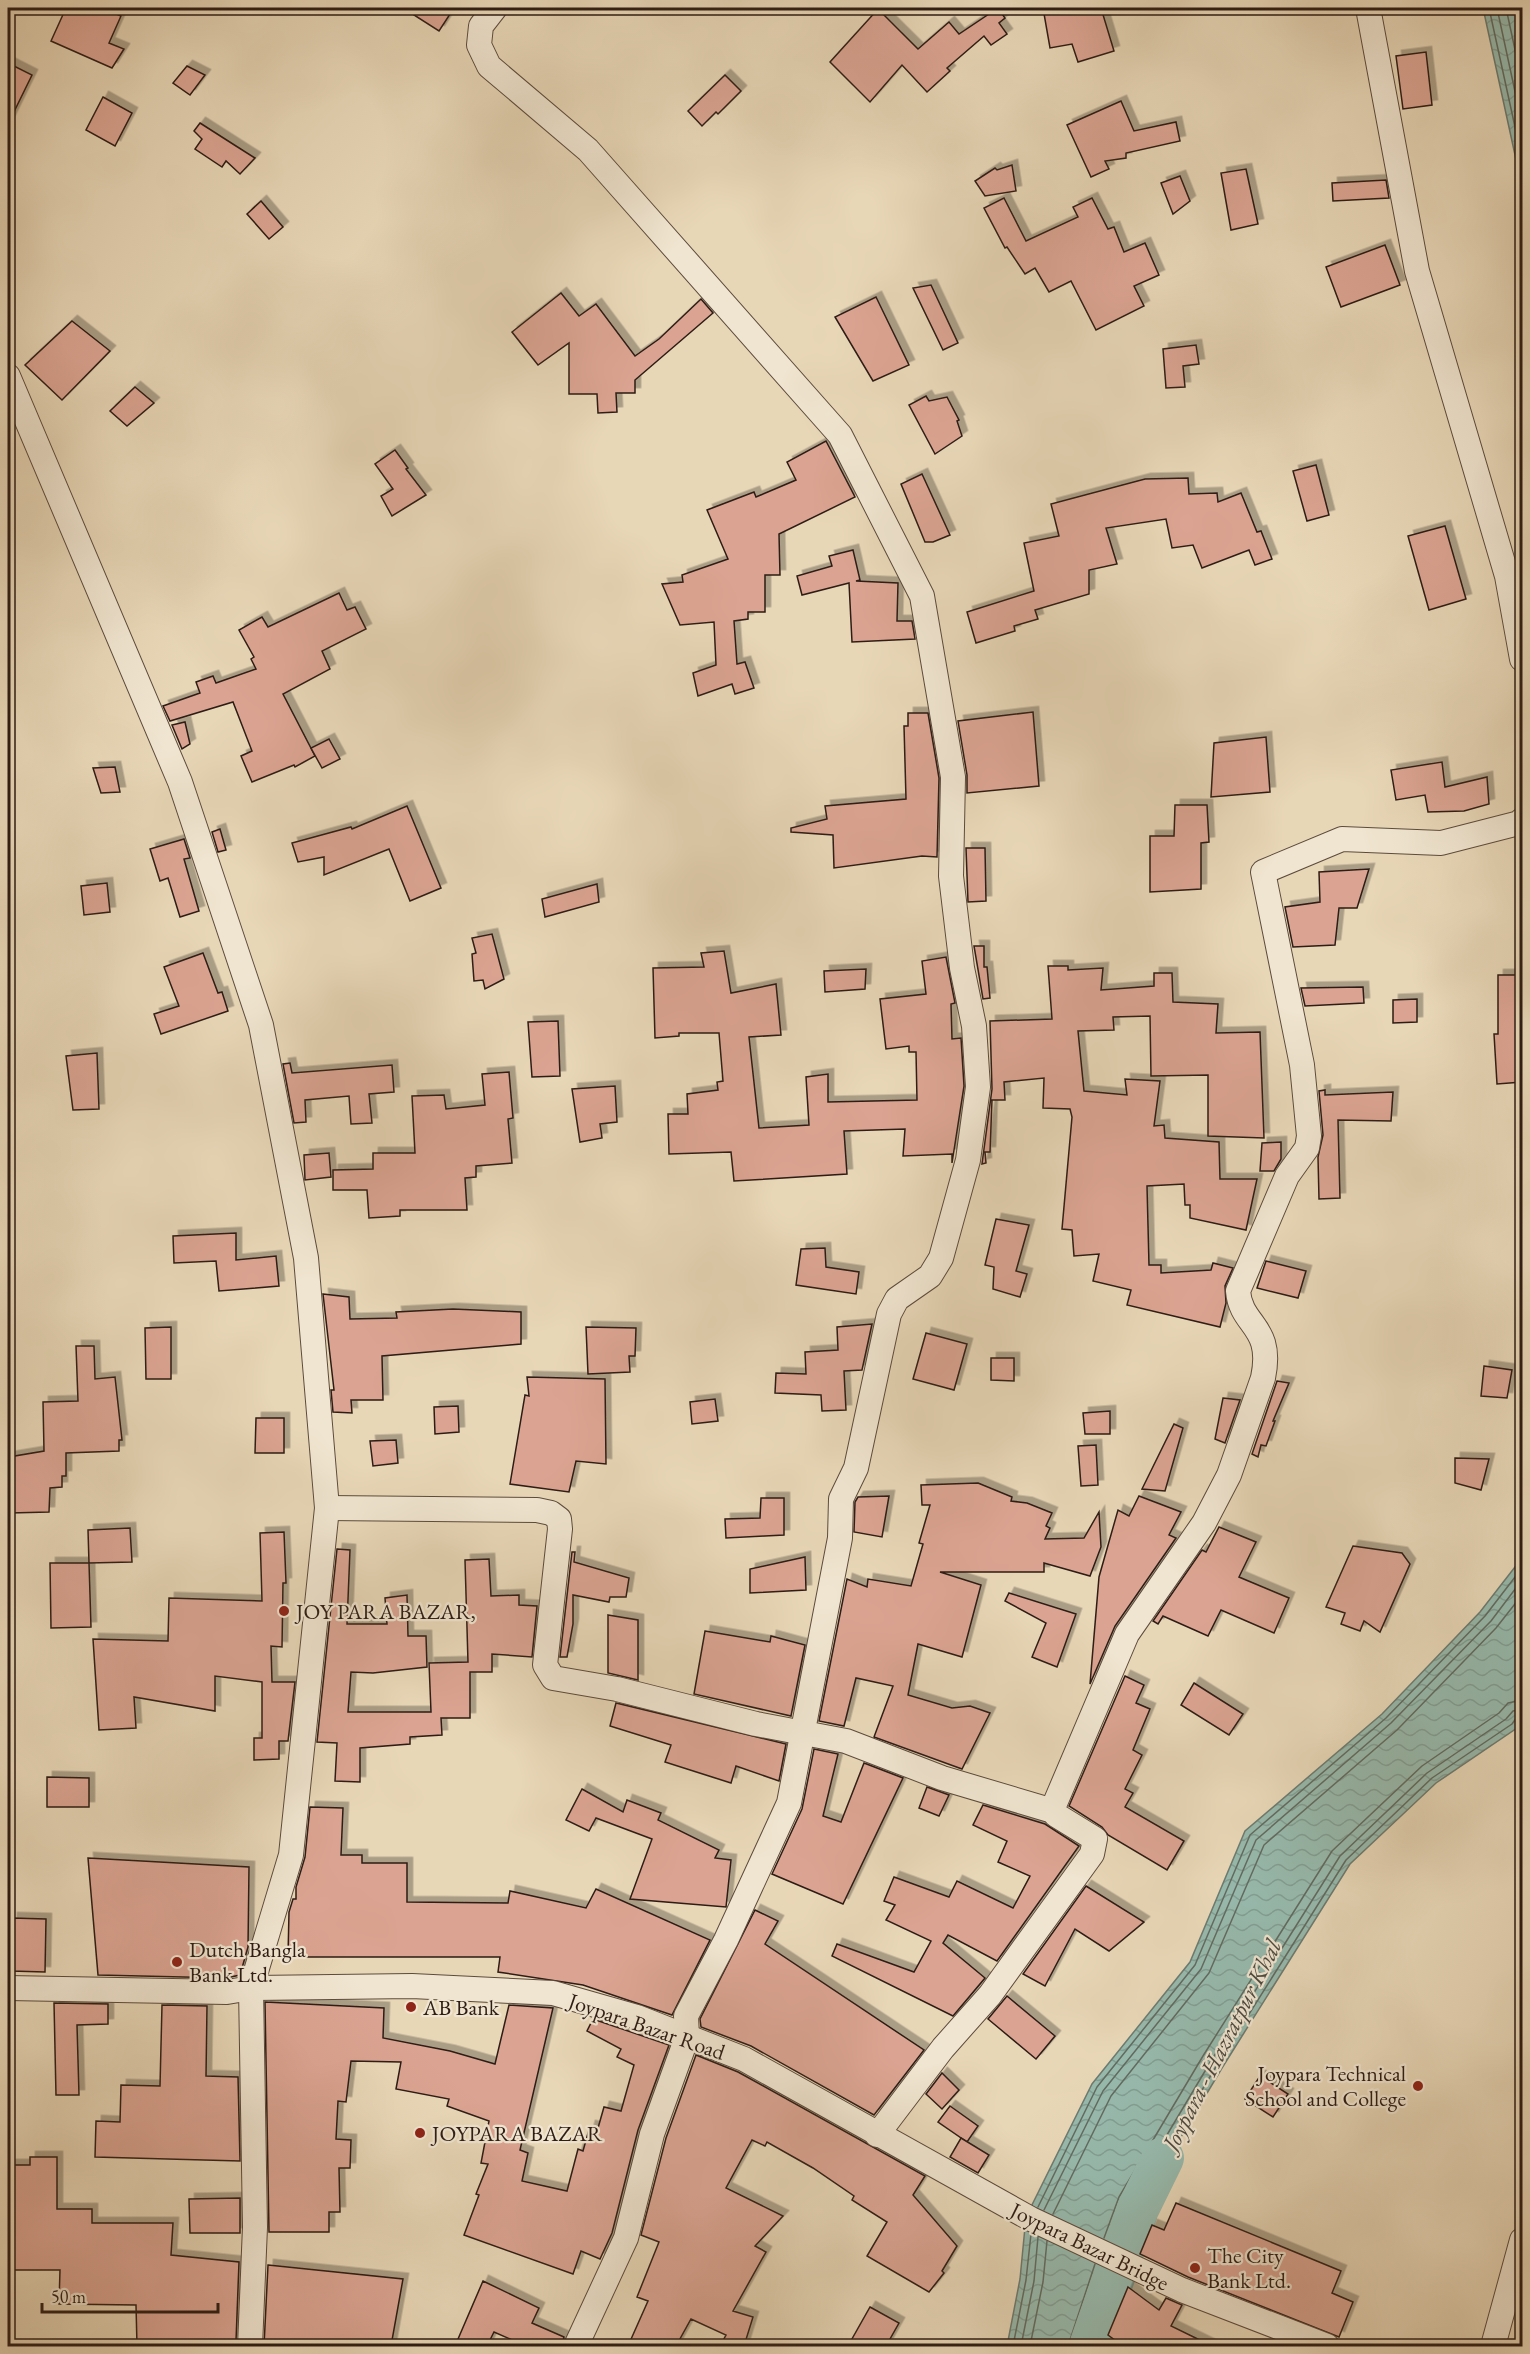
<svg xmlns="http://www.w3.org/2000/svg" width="1530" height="2354" font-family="'EB Garamond',serif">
  <defs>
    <pattern id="water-waves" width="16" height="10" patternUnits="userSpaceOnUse" patternTransform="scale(1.5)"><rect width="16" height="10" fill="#97baad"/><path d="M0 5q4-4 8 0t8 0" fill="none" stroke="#829f94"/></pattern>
    <filter id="shadow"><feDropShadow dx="5.5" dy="-5.5" stdDeviation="0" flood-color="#0004"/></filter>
  </defs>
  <rect width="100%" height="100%" fill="#e8d7b7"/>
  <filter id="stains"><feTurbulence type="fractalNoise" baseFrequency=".00333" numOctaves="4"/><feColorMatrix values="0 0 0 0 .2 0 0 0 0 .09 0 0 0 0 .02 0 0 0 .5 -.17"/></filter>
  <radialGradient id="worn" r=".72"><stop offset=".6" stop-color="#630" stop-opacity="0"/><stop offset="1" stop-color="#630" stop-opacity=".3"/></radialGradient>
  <g fill="url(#water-waves)" stroke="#6d7b70" stroke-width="1.5">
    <polygon points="1483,8 1522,8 1522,187"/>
    <polygon points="1522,1558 1522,1717 1517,1728 1436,1783 1350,1864 1222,2068 1138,2209 1090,2346 1007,2346 1020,2279 1026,2217 1092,2084 1190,1962 1245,1831 1382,1714 1480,1612"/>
  </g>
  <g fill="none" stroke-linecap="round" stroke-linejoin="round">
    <g stroke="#626b60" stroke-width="1.5">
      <polyline points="1489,8 1522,159"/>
      <polyline points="1497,8 1522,124"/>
      <polyline points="1506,8 1522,82"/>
      <polyline points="1038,2207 1097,2087 1195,1965 1250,1835 1386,1718 1485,1616 1522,1568"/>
      <polyline points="1044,2210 1103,2091 1201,1969 1256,1840 1391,1723 1491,1621 1522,1580"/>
      <polyline points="1053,2214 1111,2096 1209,1973 1264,1845 1397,1730 1496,1628 1522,1595"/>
      <polyline points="1104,2238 1119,2197 1203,2056 1332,1851 1422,1766 1499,1713 1508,1703 1522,1700"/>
      <polyline points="1112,2242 1127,2202 1211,2061 1340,1856 1427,1773 1506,1719 1513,1711 1522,1709"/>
      <polyline points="1119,2245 1133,2205 1217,2065 1346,1860 1432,1778 1512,1724 1517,1717 1522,1716"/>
      <polyline points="1013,2346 1026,2280 1031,2234"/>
      <polyline points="1021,2346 1034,2281 1038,2237"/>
      <polyline points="1030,2346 1043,2282 1047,2241"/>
      <polyline points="1068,2346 1095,2264"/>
      <polyline points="1077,2346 1103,2268"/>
      <polyline points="1084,2346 1110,2271"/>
    </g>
    <polyline stroke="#97baad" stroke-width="42" points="1090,2346 1138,2209 1163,2158"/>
  </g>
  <g fill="#dba492" stroke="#2d1c14" stroke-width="1.5" filter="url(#shadow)">
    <polygon points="66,8 102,8 121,16 109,43 124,49 112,68 51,41"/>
    <polygon points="403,8 454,8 439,31"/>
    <polygon points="998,8 1005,18 999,23 1007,34 991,45 984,36 947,68 950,71 927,92 902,65 870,102 830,62 878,9 918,49 949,22 959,34"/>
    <polygon points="1043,8 1101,8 1114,51 1078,62 1072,44 1050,48"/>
    <polygon points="1426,52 1432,105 1403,109 1396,56"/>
    <polygon points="8,63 32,75 8,124"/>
    <polygon points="187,66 205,75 190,95 173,83"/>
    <polygon points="725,75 741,91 718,114 716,112 702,126 688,111"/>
    <polygon points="103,97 132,113 115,146 86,130"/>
    <polygon points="1121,101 1134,131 1176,122 1180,141 1126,153 1126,158 1105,161 1109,169 1091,177 1067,125"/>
    <polygon points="200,123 236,146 255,158 240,174 226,161 222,167 195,149 202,139 194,131"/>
    <polygon points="1012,165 1016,191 985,196 975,181 995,168 997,170"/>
    <polygon points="1246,169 1258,224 1231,230 1221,173"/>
    <polygon points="1180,176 1190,201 1173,214 1161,183"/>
    <polygon points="1386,180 1389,198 1333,201 1332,183"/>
    <polygon points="1004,198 1026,241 1078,217 1073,207 1092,198 1108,229 1114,227 1124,252 1145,243 1159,275 1134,286 1144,306 1096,330 1071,281 1049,292 1035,268 1025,274 1007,247 1005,248 984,208"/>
    <polygon points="261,201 283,227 269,239 247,214"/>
    <polygon points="1385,245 1400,285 1341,307 1326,267"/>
    <polygon points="931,285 958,343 943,350 913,288"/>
    <polygon points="561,293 579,316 596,304 635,356 659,339 701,299 713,313 635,380 635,393 616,393 617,412 598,413 597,394 569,394 569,343 538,365 512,332"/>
    <polygon points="876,297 909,365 873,381 835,317"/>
    <polygon points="72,321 110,351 62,400 25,365"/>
    <polygon points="1196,345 1199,364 1183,366 1185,387 1166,388 1163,349"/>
    <polygon points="135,387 154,403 127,426 110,411"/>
    <polygon points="926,396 929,401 947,397 959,420 957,421 962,436 935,454 909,405"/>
    <polygon points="826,441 855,497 779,534 780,575 765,575 765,612 748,612 748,619 734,621 737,664 745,662 754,688 735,694 732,684 698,696 693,673 716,665 714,622 680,625 662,584 683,582 682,575 728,559 707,510 754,492 756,497 796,480 787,462"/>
    <polygon points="395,450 408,468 406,469 426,495 392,516 381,496 393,489 375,464"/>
    <polygon points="1316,465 1329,515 1307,521 1293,471"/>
    <polygon points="922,474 950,535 933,542 925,542 901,484"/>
    <polygon points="1188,478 1189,494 1217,493 1218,502 1241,493 1257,532 1261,531 1272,559 1255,565 1249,550 1202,568 1193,545 1172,548 1166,519 1106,528 1117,564 1089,570 1089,594 1035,610 1038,619 1014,626 1015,631 976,643 967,612 1034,591 1024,543 1059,536 1051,504 1145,479"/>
    <polygon points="1445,526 1466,599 1429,610 1408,536"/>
    <polygon points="853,550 860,580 856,581 898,583 897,621 912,621 915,639 852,642 849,583 802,595 797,576 832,566 829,556"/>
    <polygon points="339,593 347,610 355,607 366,629 322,651 330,669 283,694 315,756 295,767 294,765 252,782 241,756 252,751 233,702 170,721 163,706 200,693 196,682 213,676 216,683 256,669 251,659 254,657 239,630 262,617 268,627"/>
    <polygon points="1033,712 1039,786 967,793 967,775 958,721"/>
    <polygon points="908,713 928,713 939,778 937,857 922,856 834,868 833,835 791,832 791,828 827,819 825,806 906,799 904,726 908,726"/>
    <polygon points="185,722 190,744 182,749 172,725"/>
    <polygon points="1266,737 1270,792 1211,797 1214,743"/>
    <polygon points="329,739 340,759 322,768 311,748"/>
    <polygon points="1442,762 1445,787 1487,777 1489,804 1464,811 1428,812 1425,795 1396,800 1391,770"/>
    <polygon points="115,767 120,792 101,793 93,768"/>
    <polygon points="1175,805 1207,805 1209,842 1201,843 1201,889 1150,892 1150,836 1174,836"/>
    <polygon points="407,806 441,888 410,901 389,849 324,875 324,857 298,862 292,843 351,827 352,829"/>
    <polygon points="220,829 226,850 218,852 212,832"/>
    <polygon points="184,839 190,858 184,859 199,911 180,917 168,878 160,881 150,849"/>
    <polygon points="966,848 985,848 986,901 968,902"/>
    <polygon points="1369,869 1357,908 1339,908 1335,945 1293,947 1285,907 1320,902 1319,872"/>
    <polygon points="107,883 110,912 84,915 81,886"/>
    <polygon points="597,884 599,902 545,917 542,899"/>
    <polygon points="492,934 504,979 485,989 483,980 474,981 472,954 476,953 472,938"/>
    <polygon points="974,946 984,946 984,967 987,967 990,998 983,999"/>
    <polygon points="724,951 731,993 776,984 781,1035 749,1037 759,1128 809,1125 806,1077 828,1074 828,1102 917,1100 916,1052 909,1052 909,1046 886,1049 880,999 926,994 922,961 946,957 955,1003 951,1004 952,1039 961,1038 964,1086 952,1163 952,1154 903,1156 905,1129 844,1131 847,1174 734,1181 731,1152 669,1154 668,1114 688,1114 687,1094 718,1090 717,1082 723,1081 719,1033 679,1033 679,1036 655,1038 653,968 704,967 701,953"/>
    <polygon points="203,953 218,993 222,992 228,1011 161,1034 154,1014 179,1006 164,967"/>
    <polygon points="1048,966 1068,966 1068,970 1103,968 1101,990 1154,986 1154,973 1172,973 1173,1002 1218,1004 1216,1033 1260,1032 1264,1138 1208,1136 1208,1075 1151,1076 1150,1016 1113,1017 1114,1030 1078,1031 1084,1091 1127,1095 1125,1079 1160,1081 1154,1126 1164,1125 1165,1138 1219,1142 1220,1179 1257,1179 1246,1230 1190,1218 1190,1205 1185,1205 1184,1184 1147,1186 1149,1265 1161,1265 1161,1273 1211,1270 1213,1263 1233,1268 1225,1286 1226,1303 1220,1327 1127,1305 1131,1290 1093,1281 1099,1254 1074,1256 1072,1230 1062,1229 1072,1117 1070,1109 1043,1108 1044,1078 1004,1082 1005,1100 992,1100 990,1152 985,1152 986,1163 982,1164 992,1089 990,1021 1052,1019"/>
    <polygon points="866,969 865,989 825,992 824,971"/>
    <polygon points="1498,975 1522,975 1522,1082 1497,1084 1494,1034 1498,1034"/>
    <polygon points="1363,987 1364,1003 1305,1006 1301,988"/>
    <polygon points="1417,999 1417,1022 1393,1023 1393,1000"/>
    <polygon points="558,1021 560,1076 532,1077 528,1022"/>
    <polygon points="97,1053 99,1109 73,1110 66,1056"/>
    <polygon points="290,1063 292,1073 392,1065 394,1092 369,1094 372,1123 351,1124 349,1096 305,1100 306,1122 294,1123 283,1064"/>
    <polygon points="509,1072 513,1118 508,1119 512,1163 476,1166 476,1177 465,1178 467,1210 400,1210 400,1216 369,1218 367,1190 333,1190 333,1170 373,1169 373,1153 415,1153 412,1096 444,1095 446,1109 485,1105 482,1074"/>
    <polygon points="615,1086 617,1122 600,1124 602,1138 580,1142 572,1089"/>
    <polygon points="1325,1090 1325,1095 1393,1092 1391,1121 1338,1120 1340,1198 1319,1199 1318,1157 1323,1135 1319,1091"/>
    <polygon points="1281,1142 1281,1159 1274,1171 1260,1171 1262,1143"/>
    <polygon points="329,1153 331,1177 305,1180 304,1155"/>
    <polygon points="996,1219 1029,1225 1016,1271 1027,1274 1020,1297 993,1289 994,1267 985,1265"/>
    <polygon points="236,1233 236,1260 276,1256 279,1286 219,1291 216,1261 174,1263 173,1236"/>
    <polygon points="825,1248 826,1267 859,1272 856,1294 796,1285 801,1249"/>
    <polygon points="1266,1261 1306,1271 1298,1298 1257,1288"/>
    <polygon points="323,1294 349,1297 350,1319 397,1318 396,1312 453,1309 521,1312 521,1344 382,1356 383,1400 351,1400 352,1413 333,1412 331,1390 334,1390"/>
    <polygon points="872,1324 862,1370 844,1371 846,1410 822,1411 821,1395 775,1393 776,1373 806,1374 805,1352 838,1350 837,1327"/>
    <polygon points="171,1327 171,1379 146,1379 145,1328"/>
    <polygon points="586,1327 636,1328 635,1356 629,1356 630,1372 588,1374"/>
    <polygon points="926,1333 967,1344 954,1390 913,1379"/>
    <polygon points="76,1346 94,1346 95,1379 115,1377 122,1440 119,1440 119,1451 66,1453 66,1476 62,1476 62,1487 50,1488 49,1512 10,1513 9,1457 44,1451 43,1402 78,1401"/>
    <polygon points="991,1358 1014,1358 1014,1381 991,1380"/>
    <polygon points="1484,1366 1512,1370 1507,1398 1481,1396"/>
    <polygon points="527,1377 605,1379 606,1464 576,1461 569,1492 510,1484 525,1395 529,1396"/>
    <polygon points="1277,1381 1289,1383 1273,1421 1275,1421 1266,1446 1261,1445 1258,1457 1252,1454"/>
    <polygon points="1223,1398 1240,1400 1225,1443 1215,1439"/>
    <polygon points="715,1399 718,1421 692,1424 690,1402"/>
    <polygon points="458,1406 459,1432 435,1434 434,1407"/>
    <polygon points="1110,1411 1110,1434 1085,1434 1083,1413"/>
    <polygon points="256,1418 284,1418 284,1453 255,1453"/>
    <polygon points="1174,1424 1183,1428 1165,1491 1142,1489"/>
    <polygon points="396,1440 398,1463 373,1466 370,1441"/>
    <polygon points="1096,1445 1098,1485 1081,1486 1078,1446"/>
    <polygon points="1455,1458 1489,1459 1481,1490 1455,1483"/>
    <polygon points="978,1483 1012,1497 1011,1501 1027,1503 1052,1513 1046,1526 1050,1528 1045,1539 1084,1538 1099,1512 1101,1547 1090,1576 1044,1563 1044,1572 940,1572 981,1585 962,1657 918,1644 908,1695 952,1708 970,1706 990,1713 962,1769 874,1737 893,1686 856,1678 844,1726 819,1721 847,1579 867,1587 868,1579 911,1586 923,1544 919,1543 930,1505 922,1505 921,1485"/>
    <polygon points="889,1496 882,1537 854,1532 855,1502 858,1497"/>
    <polygon points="1139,1496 1181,1512 1169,1535 1176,1538 1115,1626 1090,1684 1099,1577 1118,1510 1129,1516"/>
    <polygon points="761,1498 784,1498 784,1535 726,1538 725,1519 760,1518"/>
    <polygon points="1219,1527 1256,1542 1239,1577 1289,1598 1274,1633 1221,1610 1208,1636 1163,1616 1158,1624 1153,1621 1202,1550 1206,1552"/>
    <polygon points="130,1528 132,1562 89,1563 88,1530"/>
    <polygon points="284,1532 286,1583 283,1583 282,1647 271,1646 272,1682 295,1682 288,1741 279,1741 279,1759 254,1760 254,1738 262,1738 262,1682 215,1676 215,1711 134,1697 136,1728 99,1730 93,1639 168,1641 169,1598 262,1601 260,1533"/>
    <polygon points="1353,1546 1402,1553 1410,1564 1380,1632 1364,1621 1360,1631 1341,1624 1345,1613 1326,1607"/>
    <polygon points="337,1549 350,1550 347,1624 387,1624 385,1598 407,1595 408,1636 426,1636 427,1667 373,1673 351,1672 348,1712 431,1712 429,1663 468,1662 465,1560 489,1559 491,1596 519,1595 519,1605 537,1606 532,1657 492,1654 492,1672 470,1672 470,1718 441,1718 442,1735 410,1737 410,1744 360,1748 360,1782 335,1781 337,1743 317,1742"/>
    <polygon points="572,1552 575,1552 574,1562 629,1578 626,1597 610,1597 609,1602 573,1595 573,1624 567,1657 560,1657"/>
    <polygon points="805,1557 806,1590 750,1593 750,1569"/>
    <polygon points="50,1563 89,1563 91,1627 51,1628"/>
    <polygon points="1009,1593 1076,1614 1057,1667 1032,1657 1046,1623 1005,1601"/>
    <polygon points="608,1615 638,1620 638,1680 608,1673"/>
    <polygon points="705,1631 770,1642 771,1636 805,1645 791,1716 694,1694"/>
    <polygon points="1125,1676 1144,1685 1136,1703 1150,1709 1133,1750 1142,1755 1125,1789 1133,1793 1125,1807 1184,1841 1167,1870 1108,1835 1102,1827 1069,1806"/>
    <polygon points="1194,1683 1243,1714 1229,1735 1181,1705"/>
    <polygon points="616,1703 786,1744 779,1781 736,1766 731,1783 665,1762 671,1745 610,1726"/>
    <polygon points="814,1749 838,1754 823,1816 841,1822 864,1763 903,1778 843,1904 772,1874 802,1809"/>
    <polygon points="47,1777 89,1778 89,1807 47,1807"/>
    <polygon points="927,1787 949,1795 939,1816 919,1808"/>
    <polygon points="582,1789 623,1812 627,1800 661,1813 658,1820 719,1850 715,1858 731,1860 726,1907 630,1899 652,1839 596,1818 589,1831 566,1820"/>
    <polygon points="983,1805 1045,1824 1079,1846 997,1961 948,1935 943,1943 985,1978 953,2016 832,1956 837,1944 914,1972 931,1941 886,1920 895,1905 884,1901 894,1877 949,1897 957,1881 1013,1908 1030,1876 998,1862 1007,1841 973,1825"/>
    <polygon points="310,1807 343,1808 341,1855 362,1855 362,1863 407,1863 407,1902 508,1903 510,1891 586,1908 596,1889 710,1940 672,2015 583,1985 498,1972 500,1957 288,1957 289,1912 293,1899 296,1899 296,1887 305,1857"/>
    <polygon points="88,1858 249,1867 248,1947 240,1975 226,1978 98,1975"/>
    <polygon points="1086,1886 1144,1922 1109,1951 1075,1929 1045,1986 1023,1974"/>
    <polygon points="755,1910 778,1921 765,1944 924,2050 874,2115 751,2046 701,2027 700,2019"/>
    <polygon points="12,1918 46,1919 45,1972 11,1971"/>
    <polygon points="1007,1996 1055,2036 1036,2059 988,2019"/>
    <polygon points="265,2002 384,2008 383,2038 450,2051 495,2064 509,2005 553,2008 520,2150 528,2153 522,2181 567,2191 578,2149 583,2151 590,2126 598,2128 604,2107 621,2111 634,2065 617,2057 621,2049 587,2031 593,2019 669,2045 638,2130 612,2233 600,2259 581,2251 573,2274 464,2235 479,2195 476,2194 488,2164 481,2163 489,2121 447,2106 449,2099 396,2089 401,2062 351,2061 346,2102 338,2101 336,2139 351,2140 350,2168 339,2168 340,2212 329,2212 329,2232 269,2232"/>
    <polygon points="54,2003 108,2004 108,2024 77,2025 79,2095 56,2095"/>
    <polygon points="162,2005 207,2006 206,2076 238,2077 240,2161 95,2157 96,2121 120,2122 121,2085 160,2086"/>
    <polygon points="696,2055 738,2072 925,2176 913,2195 957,2246 942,2271 944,2273 929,2292 867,2256 887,2222 852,2200 854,2196 813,2168 767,2142 765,2146 752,2140 726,2188 783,2216 755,2246 766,2252 733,2311 753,2317 744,2346 720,2346 726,2335 691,2319 676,2346 628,2346 648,2301 637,2297 659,2242 641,2235 666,2138"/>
    <polygon points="942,2073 959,2090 942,2109 926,2094"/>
    <polygon points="1260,2076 1288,2094 1273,2117 1245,2099"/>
    <polygon points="950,2106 978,2126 967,2142 938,2122"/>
    <polygon points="961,2138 989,2155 978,2173 950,2157"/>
    <polygon points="30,2157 57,2157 57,2209 92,2209 92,2223 173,2223 171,2255 239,2262 236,2341 187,2341 187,2346 137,2346 136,2305 59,2304 60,2270 8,2270 8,2165 30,2165"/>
    <polygon points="240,2198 240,2233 190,2233 189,2199"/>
    <polygon points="1176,2203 1341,2271 1332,2293 1353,2302 1339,2337 1188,2277 1140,2254 1152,2225 1164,2230"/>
    <polygon points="268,2265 403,2279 391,2346 264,2346"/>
    <polygon points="483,2281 539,2308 532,2323 564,2337 562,2346 526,2346 494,2332 487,2346 455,2346"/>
    <polygon points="1128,2287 1159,2310 1166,2298 1182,2305 1171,2326 1212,2346 1123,2346 1108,2335"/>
    <polygon points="870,2307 899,2323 886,2346 848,2346"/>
  </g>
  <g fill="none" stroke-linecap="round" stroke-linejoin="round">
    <defs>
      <g id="street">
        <polyline points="495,8 481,26 479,45 489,66 588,150 840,435 922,596 953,777 951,876 962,968 974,1026 978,1087 968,1160 941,1258 930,1276 897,1299 889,1314 856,1468 841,1499 840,1538 789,1803 726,1940 686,2016 687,2037 652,2134 626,2238 576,2346"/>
        <polyline points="1368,8 1417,271 1507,576 1522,659"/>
        <polyline points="8,376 180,782 261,1025 306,1258 327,1508 291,1855 251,1988 255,2227 250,2346"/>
        <polyline points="327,1508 537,1510 551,1513 559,1519 560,1529 545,1665 553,1678 617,1689 756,1724 846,1741 942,1778 1053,1811"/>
        <polyline points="8,1988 227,1992 251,1988 412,1986 553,1993 637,2017 744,2059 1031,2219 1182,2290 1327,2346"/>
        <path d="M877,2135l66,-87 47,-53 102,-141 3,-15 -39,-24 -3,-7 74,-174 77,-111 25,-48 34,-97c11,-53 -22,-51 -25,-87l49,-115 20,-28 2,-12 -7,-71 -39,-193 79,-33 99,4 78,-20 3,-3"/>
        <polyline points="1493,2346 1522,2240"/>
      </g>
    </defs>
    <use href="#street" stroke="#5c4b3d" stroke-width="26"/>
    <use href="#street" stroke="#f0e5d0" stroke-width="24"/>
  </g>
  <g fill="#8f2418" stroke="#f0e5d0" stroke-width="2">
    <circle cx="284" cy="1611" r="6"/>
    <circle cx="177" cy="1962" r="6"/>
    <circle cx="411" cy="2007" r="6"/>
    <circle cx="1418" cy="2086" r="6"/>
    <circle cx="420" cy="2133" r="6"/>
    <circle cx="1195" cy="2268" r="6"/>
  </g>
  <g text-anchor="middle" stroke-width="4.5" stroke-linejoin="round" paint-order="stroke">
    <g font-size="22" fill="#2d1c14" stroke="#f0e5d0" text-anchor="start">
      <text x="296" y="1619">JOY PARA BAZAR,</text>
      <text x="189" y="1957">Dutch Bangla<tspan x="189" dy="25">Bank Ltd.</tspan></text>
      <text x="423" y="2015">AB Bank</text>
      <text x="1406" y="2081" text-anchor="end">Joypara Technical<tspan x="1406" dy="25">School and College</tspan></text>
      <text x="432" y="2141">JOYPARA BAZAR</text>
      <text x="1207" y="2263">The City<tspan x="1207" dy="25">Bank Ltd.</tspan></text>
    </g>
    <g font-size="22" fill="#2d1c14" stroke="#f0e5d0">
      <text transform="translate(647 2026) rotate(19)" y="8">Joypara Bazar Road</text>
      <text transform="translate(1090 2246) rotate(26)" y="8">Joypara Bazar Bridge</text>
    </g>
    <g font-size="24" font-style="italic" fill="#4d4b42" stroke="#f0e5d0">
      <text transform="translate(1222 2045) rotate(-63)" y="8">Joypara - Hazratpur Khal</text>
    </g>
  </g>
  <rect width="1530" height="2354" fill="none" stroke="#e8d7b7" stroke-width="30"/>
  <rect x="9" y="9" width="1512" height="2336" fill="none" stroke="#2d1c14" stroke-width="3"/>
  <rect x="15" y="15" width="1500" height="2324" fill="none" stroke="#2d1c14" stroke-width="1.5"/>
  <path d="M42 2303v9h176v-9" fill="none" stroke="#2d1c14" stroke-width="3"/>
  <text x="51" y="2303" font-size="18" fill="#2d1c14" stroke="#f0e5d0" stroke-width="4.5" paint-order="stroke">50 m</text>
  <rect width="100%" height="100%" filter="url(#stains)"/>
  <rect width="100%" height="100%" fill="url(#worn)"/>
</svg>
